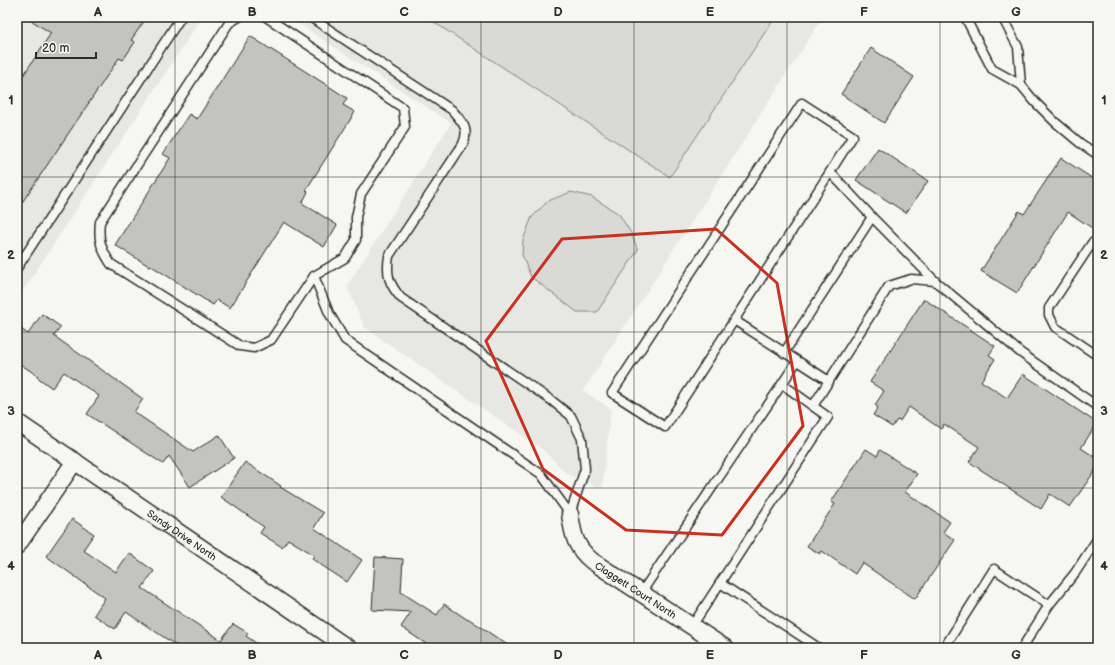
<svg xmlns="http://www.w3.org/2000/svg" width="1115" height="665" font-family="'Balsamiq Sans',sans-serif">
  <rect width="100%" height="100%" fill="#f6f6f2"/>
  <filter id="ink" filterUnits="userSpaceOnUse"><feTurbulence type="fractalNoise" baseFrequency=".025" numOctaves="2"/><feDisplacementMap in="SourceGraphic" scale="8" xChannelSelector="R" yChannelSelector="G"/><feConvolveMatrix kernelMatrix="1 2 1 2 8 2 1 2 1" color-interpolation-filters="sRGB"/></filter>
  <g filter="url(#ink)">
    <g fill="#e7e7e3">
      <polygon points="17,17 202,17 17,300"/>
      <polygon points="288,17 823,17 583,391 611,409 602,489 567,474 542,449 364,327 347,286 451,123"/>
    </g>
    <g fill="#d9d9d5" stroke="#828280">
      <polygon points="426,17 775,17 670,177"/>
      <polygon points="571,192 592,197 619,214 631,233 638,250 597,312 577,312 531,277 522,255 523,240 532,217 548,201"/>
    </g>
    <g fill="#c3c3c0" stroke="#2b2b2b">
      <polygon points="26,17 147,17 131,40 135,42 123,60 119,58 17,210 17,85 51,33"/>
      <polygon points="250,36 347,98 343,105 355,112 306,190 308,192 302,203 337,225 324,247 284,222 230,308 217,300 213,305 150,265 149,266 115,245 170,158 163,154 189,114 197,119"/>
      <polygon points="871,48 914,77 884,123 841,94"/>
      <polygon points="878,148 928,181 906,213 856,180"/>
      <polygon points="1061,158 1098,182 1098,232 1068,212 1017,293 981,271 1019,211 1024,214"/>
      <polygon points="924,299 995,346 989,355 995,359 981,381 1007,398 1023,374 1097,423 1081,448 1098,459 1098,466 1070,507 1050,494 1041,509 969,462 979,447 944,424 941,429 909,407 900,421 897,420 892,427 873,415 878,407 875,405 884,391 870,382"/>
      <polygon points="42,314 61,327 54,336 143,399 134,412 193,452 219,435 234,458 190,487 169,456 163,464 87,414 99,396 64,372 52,388 37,377 38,376 17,362 17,326 28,334"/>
      <polygon points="866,449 877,456 880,450 917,474 905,492 950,522 943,532 955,540 915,599 862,563 855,574 822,551 820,554 807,546 835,504 831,502"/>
      <polygon points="245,462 281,486 280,487 323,513 314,528 362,560 347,582 312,559 314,555 288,539 282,547 260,533 264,527 221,497"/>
      <polygon points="72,519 94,534 83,550 116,572 129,553 154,571 142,588 221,640 233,624 248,633 246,636 263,648 180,648 126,612 115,629 94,615 105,598 46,556"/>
      <polygon points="375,557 403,559 401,592 437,615 444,604 468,620 469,619 512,648 432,648 401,627 411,612 372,610"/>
    </g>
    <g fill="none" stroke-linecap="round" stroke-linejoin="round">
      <defs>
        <g id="lane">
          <path d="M239,17l-10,6 -129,199c-2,18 1,27 11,42l129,82 14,2 17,-8 43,-64 31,-18 11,-18v-23l5,-23 44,-67 -2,-19 -137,-91"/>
          <path d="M310,17l142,93c10,12 18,18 11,34l-74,112c-3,19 0,28 12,42l150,102 20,16 11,23 3,30 -15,45"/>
          <polyline points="965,17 992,69 1021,85 1035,102 1055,122 1080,143 1098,155"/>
          <polyline points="1002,17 1018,47 1021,85"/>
          <polyline points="830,172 665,427 612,393 802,103 853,136 830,172 872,217 935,281"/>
          <polyline points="1092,243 1049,308 1049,315 1055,327 1098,356"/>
          <polyline points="17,268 181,17"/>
          <polyline points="314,276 329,313 345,340 541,474 570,514"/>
          <polyline points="734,320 829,381"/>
          <polyline points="784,353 872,217"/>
          <polyline points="782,384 797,361"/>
          <polyline points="813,406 889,286 911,279 935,281 1021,353 1098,407"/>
          <polyline points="720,583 819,648"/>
          <polyline points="641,593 782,384 828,417 692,626"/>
          <polyline points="1049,605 1075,573 1098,538"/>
          <polyline points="944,648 994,569 1049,605 1022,648"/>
        </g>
        <g id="street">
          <path id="s1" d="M17,422l331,226"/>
          <path id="s2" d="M570,514c3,21 5,33 22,47l133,87"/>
          <polyline points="17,546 75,461"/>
        </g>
      </defs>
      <use href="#lane" stroke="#2b2b2b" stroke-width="11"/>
      <use href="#street" stroke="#2b2b2b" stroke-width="19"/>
      <use href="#lane" stroke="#f6f6f2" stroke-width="8"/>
      <use href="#street" stroke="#f6f6f2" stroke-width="16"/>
    </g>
  </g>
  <path fill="none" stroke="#c8321e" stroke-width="3" stroke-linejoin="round" d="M716,229l61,54 26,143 -81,109 -96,-5 -83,-61 -57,-128 76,-102z"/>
  <path fill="none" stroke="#2b2b2b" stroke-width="1" stroke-opacity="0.55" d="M175,17v631M328,17v631M481,17v631M634,17v631M787,17v631M940,17v631M17,177h1081M17,332h1081M17,488h1081"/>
  <g text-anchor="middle" stroke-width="3" stroke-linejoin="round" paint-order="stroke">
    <g font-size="10" fill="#2b2b2b" stroke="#f6f6f2">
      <text dy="4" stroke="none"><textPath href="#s1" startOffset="200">Sandy Drive North</textPath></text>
      <text dy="4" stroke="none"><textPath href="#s2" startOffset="106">Claggett Court North</textPath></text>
    </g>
  </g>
  <rect width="1115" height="665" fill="none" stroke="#f6f6f2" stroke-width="44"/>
  <path d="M36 52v6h60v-6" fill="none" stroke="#2b2b2b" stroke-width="2"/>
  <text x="42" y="52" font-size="12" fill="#2b2b2b" stroke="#f6f6f2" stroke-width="3" paint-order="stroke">20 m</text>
  <rect x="22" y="22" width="1071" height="621" fill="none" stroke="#2b2b2b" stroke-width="1.5"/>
  <g font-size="13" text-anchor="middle" font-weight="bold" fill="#2b2b2b">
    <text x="98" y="16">A</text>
    <text x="252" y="16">B</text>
    <text x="404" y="16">C</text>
    <text x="558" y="16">D</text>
    <text x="710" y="16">E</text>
    <text x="864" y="16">F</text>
    <text x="1016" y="16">G</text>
    <text x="11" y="104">1</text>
    <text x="1104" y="104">1</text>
    <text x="11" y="259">2</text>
    <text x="1104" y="259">2</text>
    <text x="11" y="415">3</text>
    <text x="1104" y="415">3</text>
    <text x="11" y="570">4</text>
    <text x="1104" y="570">4</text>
    <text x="98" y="659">A</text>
    <text x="252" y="659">B</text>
    <text x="404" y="659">C</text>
    <text x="558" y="659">D</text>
    <text x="710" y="659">E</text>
    <text x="864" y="659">F</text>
    <text x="1016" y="659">G</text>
  </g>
</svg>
